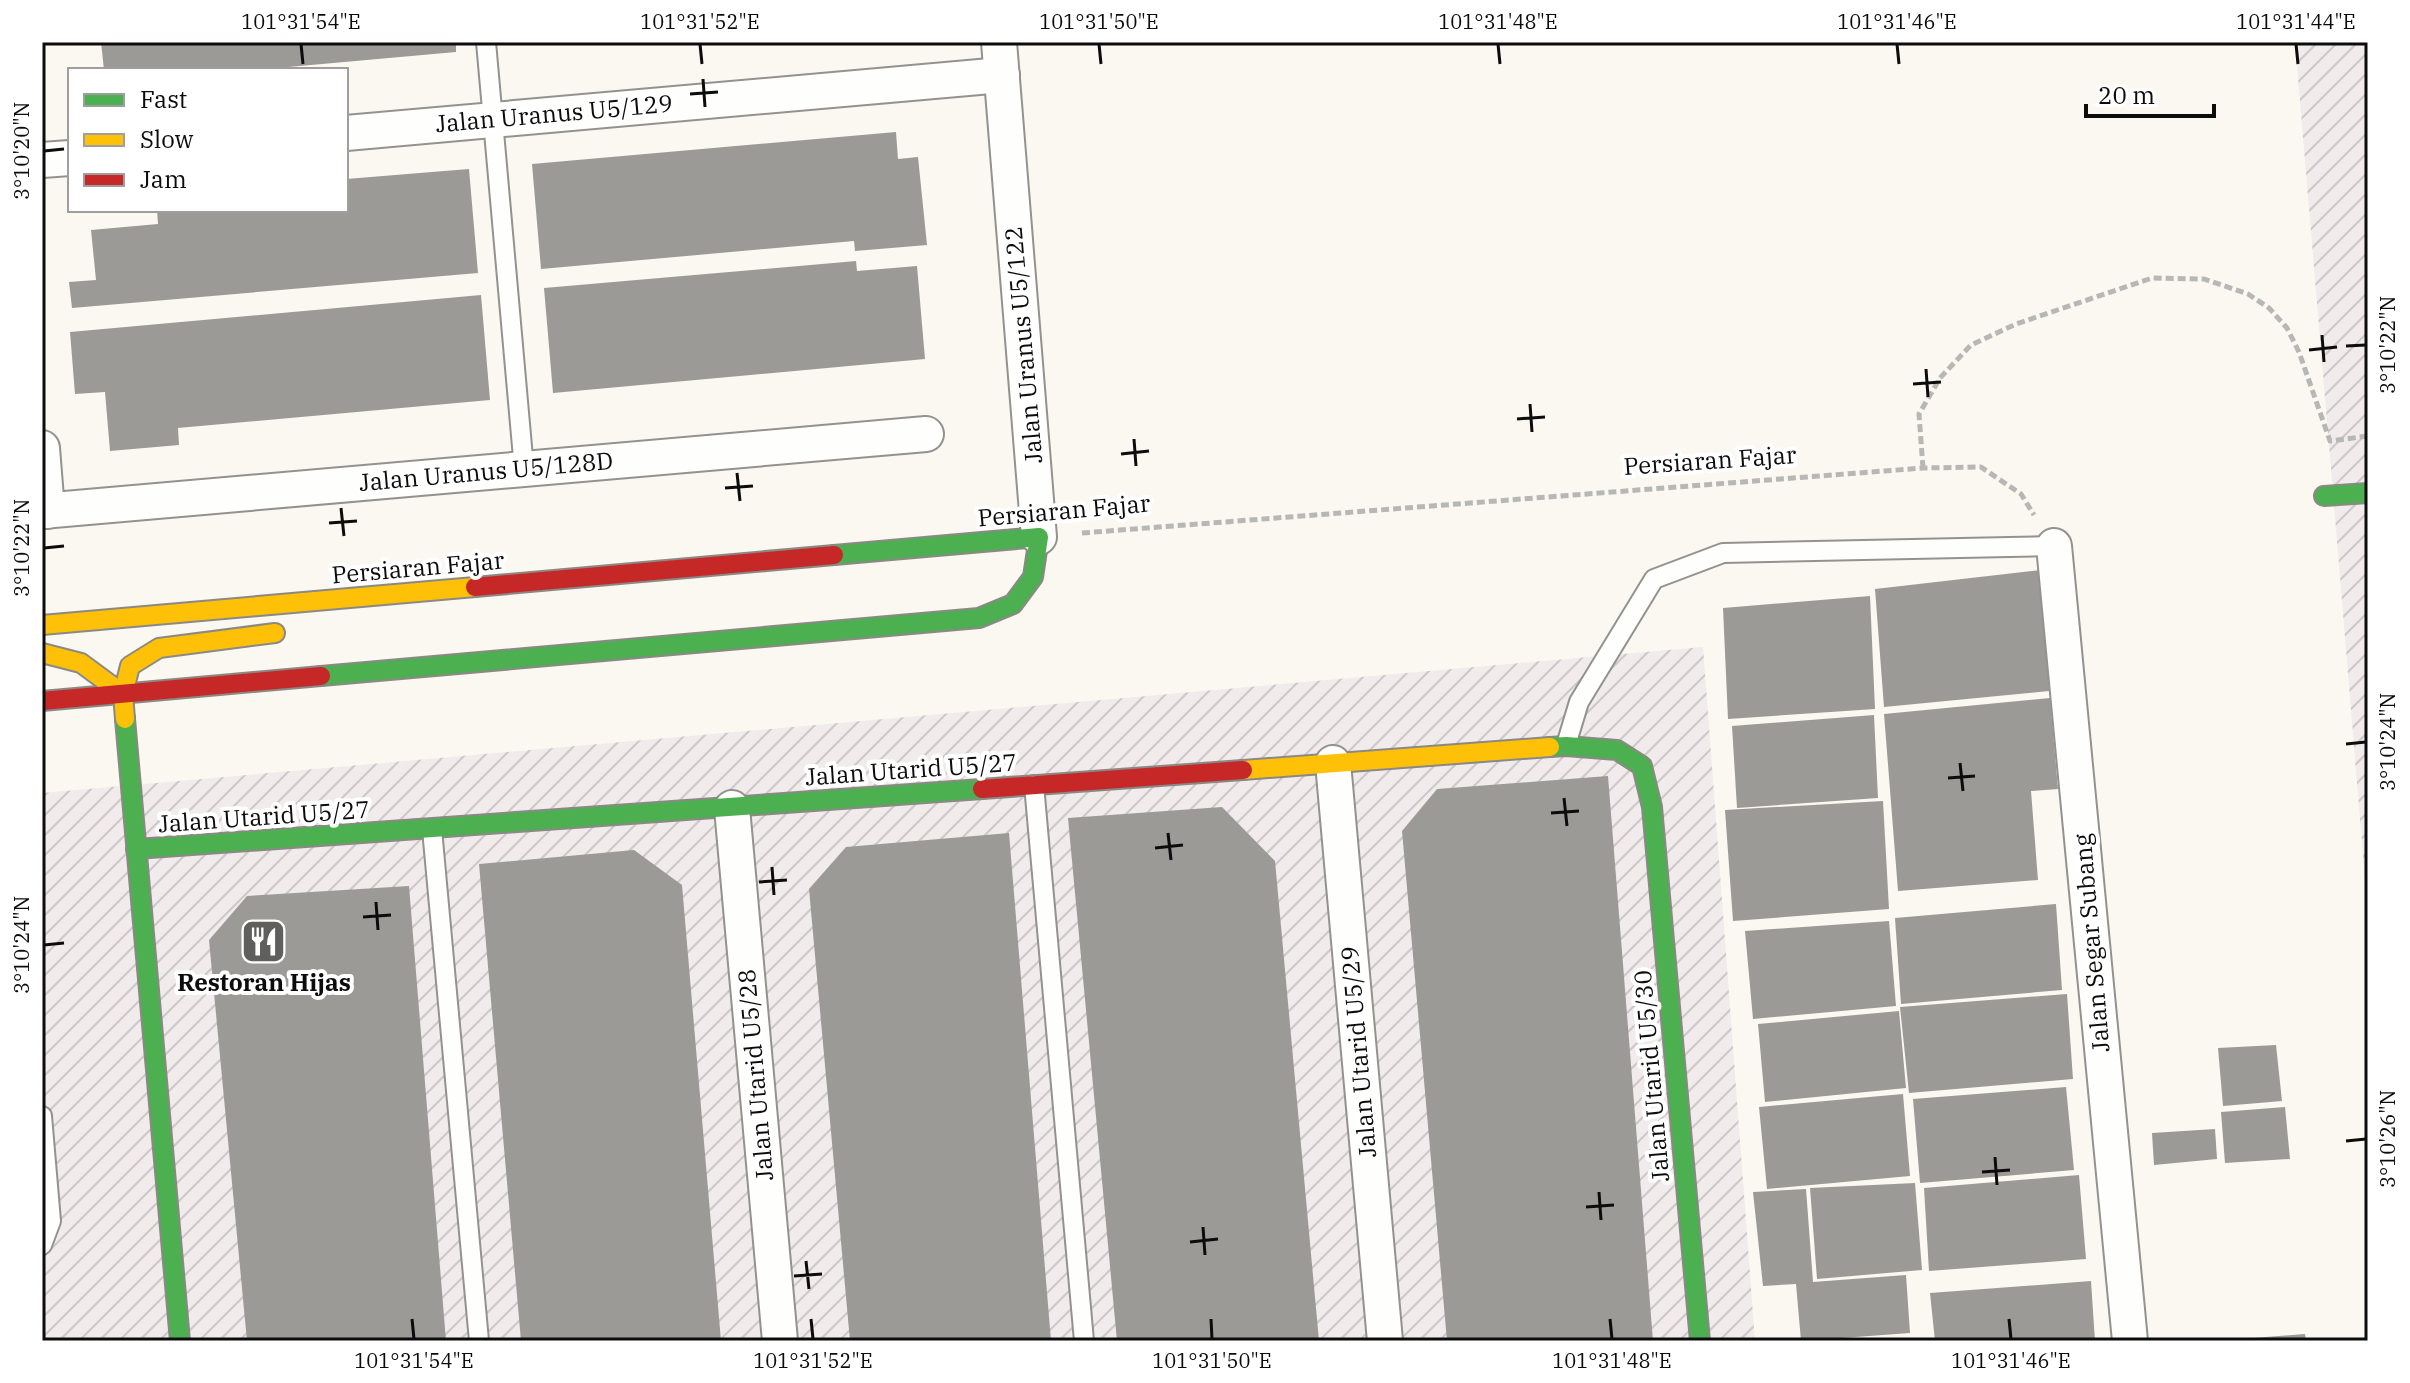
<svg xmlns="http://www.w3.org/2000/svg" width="2410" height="1383" font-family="'IBM Plex Serif',serif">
  <defs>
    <pattern id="industrial-furrows" width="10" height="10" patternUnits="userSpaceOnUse" patternTransform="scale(2)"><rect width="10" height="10" fill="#f1ebec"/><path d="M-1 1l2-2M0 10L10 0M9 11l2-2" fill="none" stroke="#cdc8c9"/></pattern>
  </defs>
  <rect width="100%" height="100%" fill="#faf8f0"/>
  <g fill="url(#industrial-furrows)">
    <polygon points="2295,42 2368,42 2368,916 2336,528"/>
    <polygon points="1703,647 1755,1341 42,1341 42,793"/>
  </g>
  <g fill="#9c9a96">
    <polygon points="101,42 456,42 456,52 255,70 104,70"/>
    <polygon points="896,132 898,159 918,157 927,245 855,251 854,241 541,269 532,164"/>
    <polygon points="469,169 478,273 72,308 69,282 96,280 91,230 158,224 157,210 346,210 346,179"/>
    <polygon points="856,261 857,271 917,266 925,359 553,393 544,288"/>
    <polygon points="481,295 490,400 178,428 179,445 110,451 105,392 75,394 70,332"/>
    <polygon points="2041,570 2049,691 1884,707 1875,589"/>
    <polygon points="1870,596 1875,709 1728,719 1723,608"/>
    <polygon points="2050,698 2058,789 2031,791 2038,880 1898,891 1884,714"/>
    <polygon points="1874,715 1878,798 1737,808 1732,726"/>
    <polygon points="1608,776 1653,1341 1447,1341 1402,831 1437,789"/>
    <polygon points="1883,801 1889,909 1733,921 1725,810"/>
    <polygon points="1222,807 1275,861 1319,1341 1117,1341 1068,818"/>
    <polygon points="1009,833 1051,1341 850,1341 809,889 846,847"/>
    <polygon points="634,850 682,885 721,1341 521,1341 479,864"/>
    <polygon points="409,886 446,1341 247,1341 209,940 247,896"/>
    <polygon points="2056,904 2062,990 1901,1004 1895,918"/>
    <polygon points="1889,921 1896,1006 1753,1019 1745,931"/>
    <polygon points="2067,994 2073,1079 1909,1093 1900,1007"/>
    <polygon points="1899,1011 1906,1088 1765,1102 1758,1024"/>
    <polygon points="2276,1045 2282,1101 2223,1106 2218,1048"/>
    <polygon points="2066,1087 2074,1170 1920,1183 1913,1099"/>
    <polygon points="1903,1094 1910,1176 1767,1189 1759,1107"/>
    <polygon points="2285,1107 2290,1159 2225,1163 2221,1112"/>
    <polygon points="2215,1129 2217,1159 2154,1165 2152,1133"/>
    <polygon points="2079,1175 2086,1259 1929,1271 1924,1188"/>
    <polygon points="1915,1183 1922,1270 1817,1279 1810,1188"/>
    <polygon points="1806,1189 1813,1282 1906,1275 1910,1333 1801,1341 1796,1284 1763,1286 1753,1192"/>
    <polygon points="2091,1281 2095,1341 1935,1341 1930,1293"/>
    <polygon points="2305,1334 2306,1341 2241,1341 2241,1339"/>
  </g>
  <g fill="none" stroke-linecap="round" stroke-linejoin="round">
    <defs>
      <g id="lane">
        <polyline points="486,42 524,469"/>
        <polyline points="1566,745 1579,702 1654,579 1723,553 2054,546"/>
        <polyline points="1034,785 1084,1341"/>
        <polyline points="432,829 479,1341"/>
        <polyline points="42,1116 51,1221 42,1245"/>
      </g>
      <g id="street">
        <polyline points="999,42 1039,537"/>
        <polyline points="346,133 1002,75"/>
        <polyline points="42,160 70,158"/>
        <polyline points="42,448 47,511"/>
        <polyline points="42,511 926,434"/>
        <polyline points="2054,546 2130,1341"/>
        <polyline points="1333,763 1385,1341"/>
        <polyline points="732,808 780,1341"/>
      </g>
      <g id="fast">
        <polyline points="2324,496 2368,493"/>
        <polyline points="321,676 979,618 1013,604 1033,577 1039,537 834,555"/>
        <polyline points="125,719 180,1341"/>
        <polyline points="1550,747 1566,746 1617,750 1642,766 1652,807 1700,1341"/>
        <polyline points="136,849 982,789"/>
      </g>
      <g id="slow">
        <polyline points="42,625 475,587"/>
        <polyline points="42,653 81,663 123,694"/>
        <polyline points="125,719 123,694 130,666 159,648 275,633"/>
        <polyline points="1243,770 1550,747"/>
      </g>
      <g id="jam">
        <polyline points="475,587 834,555"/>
        <polyline points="42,701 321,676"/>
        <polyline points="982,789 1243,770"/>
      </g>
    </defs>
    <use href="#lane" stroke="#93928f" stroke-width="22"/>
    <use href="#street" stroke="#93928f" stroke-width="38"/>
    <use href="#fast" stroke="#8a8985" stroke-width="22"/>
    <use href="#slow" stroke="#8a8985" stroke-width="22"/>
    <use href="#jam" stroke="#8a8985" stroke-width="22"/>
    <g stroke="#b7b7b5" stroke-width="5" stroke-dasharray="8 4" stroke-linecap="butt">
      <polyline points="1923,468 1919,414 1940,378 1971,345 2016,324 2152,278 2204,279 2248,294 2269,308 2287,328 2299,352 2330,441 2368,436"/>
      <polyline points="1082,533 1923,468 1981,467 2021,494 2034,515"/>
    </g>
    <use href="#lane" stroke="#fefefd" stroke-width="18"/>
    <use href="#street" stroke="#fefefd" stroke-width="34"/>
    <use href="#fast" stroke="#4caf50" stroke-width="18"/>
    <use href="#slow" stroke="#ffc107" stroke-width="18"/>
    <use href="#jam" stroke="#c62828" stroke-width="18"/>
  </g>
  <path fill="none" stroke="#0c0c0c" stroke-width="3" d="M301,44l2,20M700,44l2,20M1099,44l2,20M1498,44l2,20M1897,44l2,20M2296,44l2,20M703,79l2,28M690,94l28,-2M44,151l20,-2M2322,335l2,27M2346,346l20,-1M2309,350l28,-3M1926,369l2,28M1913,384l28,-2M1530,404l2,28M1517,419l28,-2M1134,439l2,27M1121,454l28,-3M737,473l3,28M725,488l28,-2M341,508l3,28M329,523l28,-2M44,548l20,-2M2346,744l20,-2M1960,763l3,28M1948,778l27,-2M1564,798l3,28M1551,813l28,-2M1168,833l3,27M1155,848l28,-3M772,867l2,28M759,882l28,-2M376,902l2,28M363,917l28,-2M44,945l20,-2M2346,1141l20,-2M1995,1157l2,28M1982,1172l28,-2M1599,1192l2,28M1586,1207l28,-2M1203,1227l2,28M1190,1242l28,-3M806,1261l3,28M794,1276l28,-2M412,1319l2,20M811,1319l2,20M1211,1319l1,20M1610,1319l2,20M2009,1319l2,20"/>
  <defs>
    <symbol id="restaurant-square" viewBox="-11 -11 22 22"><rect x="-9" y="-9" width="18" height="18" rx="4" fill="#5f5f5c" stroke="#fff"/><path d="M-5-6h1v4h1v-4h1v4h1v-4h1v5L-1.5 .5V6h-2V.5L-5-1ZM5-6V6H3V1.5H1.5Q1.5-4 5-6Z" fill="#fff"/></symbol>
  </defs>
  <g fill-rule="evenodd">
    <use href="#restaurant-square" x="238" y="916" width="51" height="51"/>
  </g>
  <g text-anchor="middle" stroke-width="8" stroke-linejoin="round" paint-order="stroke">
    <g font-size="24" fill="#0c0c0c" stroke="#fff">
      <text transform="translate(554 114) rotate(-5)" y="8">Jalan Uranus U5/129</text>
      <text transform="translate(1024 345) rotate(-95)" y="8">Jalan Uranus U5/122</text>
      <text transform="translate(1710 461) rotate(-4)" y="8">Persiaran Fajar</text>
      <text transform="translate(486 472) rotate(-5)" y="8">Jalan Uranus U5/128D</text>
      <text transform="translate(1064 511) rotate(-5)" y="8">Persiaran Fajar</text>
      <text transform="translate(418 568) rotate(-5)" y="8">Persiaran Fajar</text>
      <text transform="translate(911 770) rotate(-4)" y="8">Jalan Utarid U5/27</text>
      <text transform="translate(264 817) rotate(-4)" y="8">Jalan Utarid U5/27</text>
      <text transform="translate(2092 943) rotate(-95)" y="8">Jalan Segar Subang</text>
      <text transform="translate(1359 1052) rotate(-95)" y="8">Jalan Utarid U5/29</text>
      <text transform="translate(756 1075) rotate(-95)" y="8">Jalan Utarid U5/28</text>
      <text transform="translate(1652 1076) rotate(-95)" y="8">Jalan Utarid U5/30</text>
    </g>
    <g font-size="24" font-weight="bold" fill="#0c0c0c" stroke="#fff">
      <text x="264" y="991">Restoran Hijas</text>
    </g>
  </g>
  <rect width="2410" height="1383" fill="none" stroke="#ffffff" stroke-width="88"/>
  <rect x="68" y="68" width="280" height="144" fill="#ffffff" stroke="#9e9e9e" stroke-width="2"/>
  <rect x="84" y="94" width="40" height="12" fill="#4caf50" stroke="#9e9e9e" stroke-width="2"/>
  <text x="140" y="108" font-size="24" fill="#0c0c0c">Fast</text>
  <rect x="84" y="134" width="40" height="12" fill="#ffc107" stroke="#9e9e9e" stroke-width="2"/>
  <text x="140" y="148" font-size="24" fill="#0c0c0c">Slow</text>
  <rect x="84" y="174" width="40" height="12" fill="#c62828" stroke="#9e9e9e" stroke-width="2"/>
  <text x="140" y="188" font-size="24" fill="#0c0c0c">Jam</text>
  <path d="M2086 104v12h128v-12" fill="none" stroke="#0c0c0c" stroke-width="4"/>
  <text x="2098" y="104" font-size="24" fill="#0c0c0c" stroke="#ffffff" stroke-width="6" paint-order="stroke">20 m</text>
  <rect x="44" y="44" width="2322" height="1295" fill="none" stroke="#0c0c0c" stroke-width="3"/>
  <g font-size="20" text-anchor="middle" fill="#0c0c0c">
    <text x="301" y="29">101°31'54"E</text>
    <text x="700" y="29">101°31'52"E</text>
    <text x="1099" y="29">101°31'50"E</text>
    <text x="1498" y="29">101°31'48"E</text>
    <text x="1897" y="29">101°31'46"E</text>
    <text x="2296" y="29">101°31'44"E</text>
    <text transform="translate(22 151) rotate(-90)" y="7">3°10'20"N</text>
    <text transform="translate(2388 345) rotate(-90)" y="7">3°10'22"N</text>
    <text transform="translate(22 548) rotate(-90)" y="7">3°10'22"N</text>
    <text transform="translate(2388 742) rotate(-90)" y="7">3°10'24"N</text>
    <text transform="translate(22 945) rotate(-90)" y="7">3°10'24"N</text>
    <text transform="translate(2388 1139) rotate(-90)" y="7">3°10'26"N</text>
    <text x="414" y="1368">101°31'54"E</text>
    <text x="813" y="1368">101°31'52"E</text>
    <text x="1212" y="1368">101°31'50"E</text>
    <text x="1612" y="1368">101°31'48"E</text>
    <text x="2011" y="1368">101°31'46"E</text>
  </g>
</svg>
